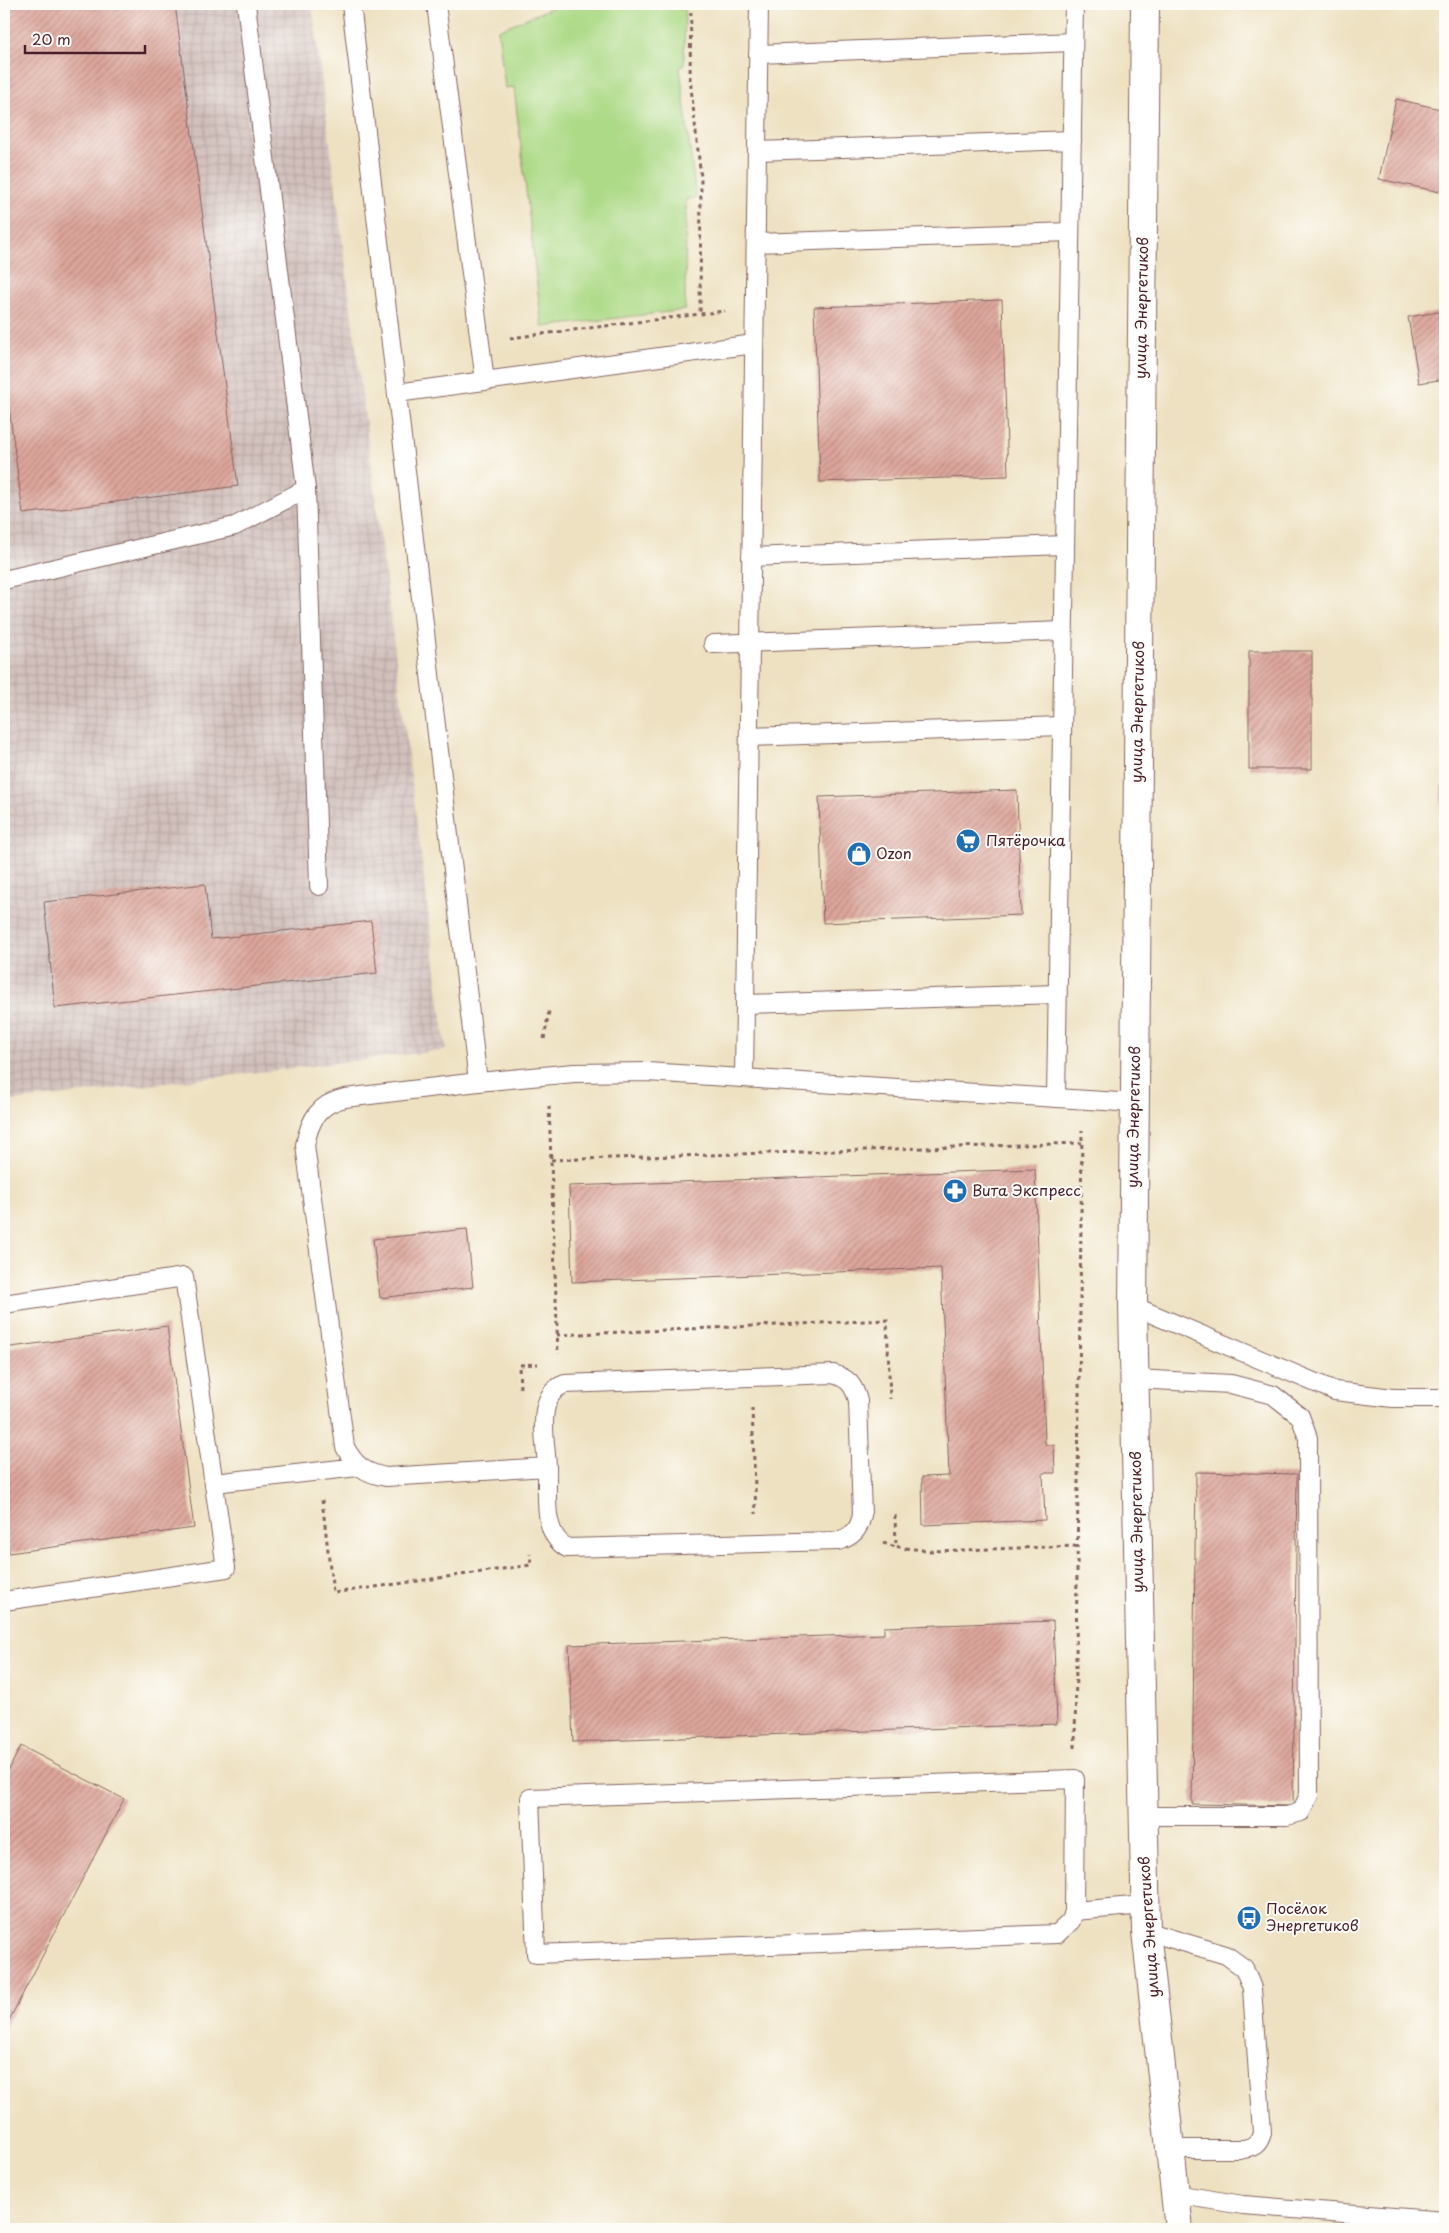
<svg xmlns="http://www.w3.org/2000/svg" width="1449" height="2233" font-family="'Playpen Sans',sans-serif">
  <defs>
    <pattern id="industrial-grid" width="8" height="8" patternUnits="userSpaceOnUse" patternTransform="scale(1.25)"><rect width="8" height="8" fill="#d1c0bc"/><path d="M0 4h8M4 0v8" fill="none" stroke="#b5a5a2"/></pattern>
    <pattern id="building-hatch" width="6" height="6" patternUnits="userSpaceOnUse" patternTransform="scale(1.25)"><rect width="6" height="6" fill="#dda69b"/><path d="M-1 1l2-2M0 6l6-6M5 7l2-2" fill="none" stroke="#b5877f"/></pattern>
  </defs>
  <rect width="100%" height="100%" fill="#fdfcf7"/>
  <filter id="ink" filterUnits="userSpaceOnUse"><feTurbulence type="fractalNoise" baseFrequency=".02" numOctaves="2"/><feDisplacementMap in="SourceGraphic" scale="10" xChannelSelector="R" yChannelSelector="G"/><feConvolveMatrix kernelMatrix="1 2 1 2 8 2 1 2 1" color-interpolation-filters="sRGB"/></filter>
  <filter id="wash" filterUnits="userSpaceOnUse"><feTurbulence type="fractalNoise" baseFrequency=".0096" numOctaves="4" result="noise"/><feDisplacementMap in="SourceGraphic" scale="20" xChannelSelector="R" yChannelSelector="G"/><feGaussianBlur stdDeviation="1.12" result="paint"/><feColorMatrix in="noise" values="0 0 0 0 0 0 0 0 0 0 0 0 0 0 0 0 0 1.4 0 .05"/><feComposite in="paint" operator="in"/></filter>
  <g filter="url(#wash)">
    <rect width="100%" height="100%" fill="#eee1c1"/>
    <polygon fill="url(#industrial-grid)" points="4,4 312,4 446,1050 4,1102"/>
    <polygon fill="#adda87" stroke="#7c7c59" points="561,4 685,4 684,64 680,68 696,198 686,199 685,310 542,327 514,87 505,88 498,30"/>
    <g id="blocks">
      <g fill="url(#building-hatch)">
        <polygon points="4,4 175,4 238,486 23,514 4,369"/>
        <polygon points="1396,99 1445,110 1445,193 1379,179"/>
        <polygon points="1002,300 1008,476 820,482 814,307"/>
        <polygon points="1445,311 1445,379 1419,383 1408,317"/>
        <rect x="1249" y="651" width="63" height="118"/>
        <polygon points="1441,786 1445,786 1445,857 1442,857"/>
        <polygon points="1017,790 1021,915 823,923 819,797"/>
        <polygon points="205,884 211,939 371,921 377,973 55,1008 44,902"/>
        <polygon points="1035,1169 1045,1442 1046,1445 1054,1445 1055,1473 1043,1473 1045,1520 923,1525 922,1477 949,1476 941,1268 572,1282 569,1186"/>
        <polygon points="467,1229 473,1287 380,1298 373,1239"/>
        <polygon points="167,1326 194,1528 9,1553 4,1511 4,1348"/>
        <polygon points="1196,1472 1297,1474 1293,1806 1192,1804"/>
        <polygon points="1053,1621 1057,1724 573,1742 569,1645 884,1634 884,1627"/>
        <polygon points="21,1746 124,1799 4,2030 4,1779"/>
      </g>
    </g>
  </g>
  <g filter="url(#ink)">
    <use href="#blocks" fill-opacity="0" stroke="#836360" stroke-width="1"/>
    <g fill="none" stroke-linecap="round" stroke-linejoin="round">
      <defs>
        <g id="lane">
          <polyline points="351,4 478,1082 574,1073 647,1072 1135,1103"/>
          <polyline points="436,4 485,381"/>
          <polyline points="758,54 1073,42"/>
          <polyline points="757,151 1072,140"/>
          <polyline points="756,243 1070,232"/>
          <polyline points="397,393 754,344"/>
          <polyline points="306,489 319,886"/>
          <polyline points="751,557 1065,545"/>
          <polyline points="4,580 235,526 306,489 246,4"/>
          <polyline points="713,644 1063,631"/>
          <polyline points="749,737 1062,726"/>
          <polyline points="745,1004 1057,994"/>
          <polyline points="744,1078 759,4"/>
          <path d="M478,1082l-133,16c-26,6 -35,21 -40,47l40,302c10,19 20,26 41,30l161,-10c-1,-26 -13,-72 18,-83l268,-10c15,4 21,11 25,27l4,114c-3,15 -10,22 -24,26l-271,7c-26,-15 -19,-54 -20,-81"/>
          <polyline points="1056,1098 1074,4"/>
          <polyline points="4,1304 184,1277 226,1568 4,1601"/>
          <polyline points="1133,1306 1335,1391 1393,1398 1445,1398"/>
          <polyline points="1135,1379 1231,1384 1273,1395 1300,1416 1308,1438 1309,1795 1301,1812 1287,1816 1143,1816"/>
          <polyline points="214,1483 358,1467"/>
          <polygon points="1075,1779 1074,1911 1071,1921 1057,1934 536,1954 530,1798"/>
          <polyline points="1074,1911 1145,1905"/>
          <path d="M1146,1931l80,24 18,13 8,20 10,145c-3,11 -7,14 -18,16h-75"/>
          <polyline points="1175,2194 1243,2205 1445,2221"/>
        </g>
        <polyline id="street" points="1145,4 1133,1306 1146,1931 1179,2229"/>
      </defs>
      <use href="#lane" stroke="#836360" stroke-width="20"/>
      <use href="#street" stroke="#836360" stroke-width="30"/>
      <g stroke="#836360" stroke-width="3" stroke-dasharray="4 4" stroke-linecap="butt">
        <polyline points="691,4 690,78 701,178 700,314"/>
        <polyline points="510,338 725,311"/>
        <polyline points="544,1039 549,1011"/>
        <polyline points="549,1106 558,1354"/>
        <polyline points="551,1160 1082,1143"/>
        <polyline points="557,1335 887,1320 890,1399"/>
        <polyline points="520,1388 519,1365 538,1364"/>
        <polyline points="752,1408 756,1514"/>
        <polyline points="322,1500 333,1593 531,1565 530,1554"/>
        <polyline points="895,1515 896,1546 906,1549"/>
        <polyline points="883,1543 896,1547"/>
        <polyline points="905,1548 932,1551 1078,1546"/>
        <polyline points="1075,1748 1082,1130"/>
      </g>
      <use href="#lane" stroke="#fff" stroke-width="18"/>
      <use href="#street" stroke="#fff" stroke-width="28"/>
    </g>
  </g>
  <defs>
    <symbol id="supermarket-disc" viewBox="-11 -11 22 22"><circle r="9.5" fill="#1f6fb2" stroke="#fdfcf7"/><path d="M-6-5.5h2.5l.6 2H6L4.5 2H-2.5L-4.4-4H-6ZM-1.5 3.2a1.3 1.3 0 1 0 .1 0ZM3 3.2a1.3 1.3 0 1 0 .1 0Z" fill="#fff"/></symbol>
    <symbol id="shop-disc" viewBox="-11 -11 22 22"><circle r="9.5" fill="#1f6fb2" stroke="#fdfcf7"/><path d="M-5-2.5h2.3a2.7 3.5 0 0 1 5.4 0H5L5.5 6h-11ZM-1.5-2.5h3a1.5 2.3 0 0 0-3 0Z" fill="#fff"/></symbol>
    <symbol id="pharmacy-disc" viewBox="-11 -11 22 22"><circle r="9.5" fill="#1f6fb2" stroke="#fdfcf7"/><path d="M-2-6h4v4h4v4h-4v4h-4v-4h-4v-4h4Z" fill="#fff"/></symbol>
    <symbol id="bus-disc" viewBox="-11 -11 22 22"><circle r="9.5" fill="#1f6fb2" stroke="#fdfcf7"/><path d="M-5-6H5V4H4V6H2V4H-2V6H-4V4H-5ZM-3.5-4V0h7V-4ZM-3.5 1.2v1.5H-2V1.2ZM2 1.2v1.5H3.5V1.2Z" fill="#fff"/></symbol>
  </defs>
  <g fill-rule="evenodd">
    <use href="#supermarket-disc" x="954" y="827" width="28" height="28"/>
    <use href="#shop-disc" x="845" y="840" width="28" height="28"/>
    <use href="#pharmacy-disc" x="941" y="1177" width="28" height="28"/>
    <use href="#bus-disc" x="1235" y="1904" width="28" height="28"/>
  </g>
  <g text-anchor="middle" stroke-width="4" stroke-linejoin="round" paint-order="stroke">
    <g font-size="15" fill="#4a1f2b" stroke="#fdfcf7">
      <text transform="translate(1142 308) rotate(-89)" y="5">улица Энергетиков</text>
      <text transform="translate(1138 712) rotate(-89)" y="5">улица Энергетиков</text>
      <text transform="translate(1134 1117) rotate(-89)" y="5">улица Энергетиков</text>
      <text transform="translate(1137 1522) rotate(-91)" y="5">улица Энергетиков</text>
      <text transform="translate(1149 1927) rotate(-94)" y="5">улица Энергетиков</text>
    </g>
    <g font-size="15" fill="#4a1f2b" stroke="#fdfcf7" text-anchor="start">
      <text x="986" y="846">Пятёрочка</text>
      <text x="876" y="859">Ozon</text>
      <text x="972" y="1196">Вита Экспресс</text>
      <text x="1266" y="1914">Посёлок<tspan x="1266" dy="17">Энергетиков</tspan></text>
    </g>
  </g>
  <rect width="1449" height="2233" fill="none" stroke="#fdfcf7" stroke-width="20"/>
  <path d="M25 45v8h120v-8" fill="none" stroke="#4a1f2b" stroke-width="2.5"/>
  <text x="32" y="45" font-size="15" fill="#4a1f2b" stroke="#fdfcf7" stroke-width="4" paint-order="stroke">20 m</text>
</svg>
